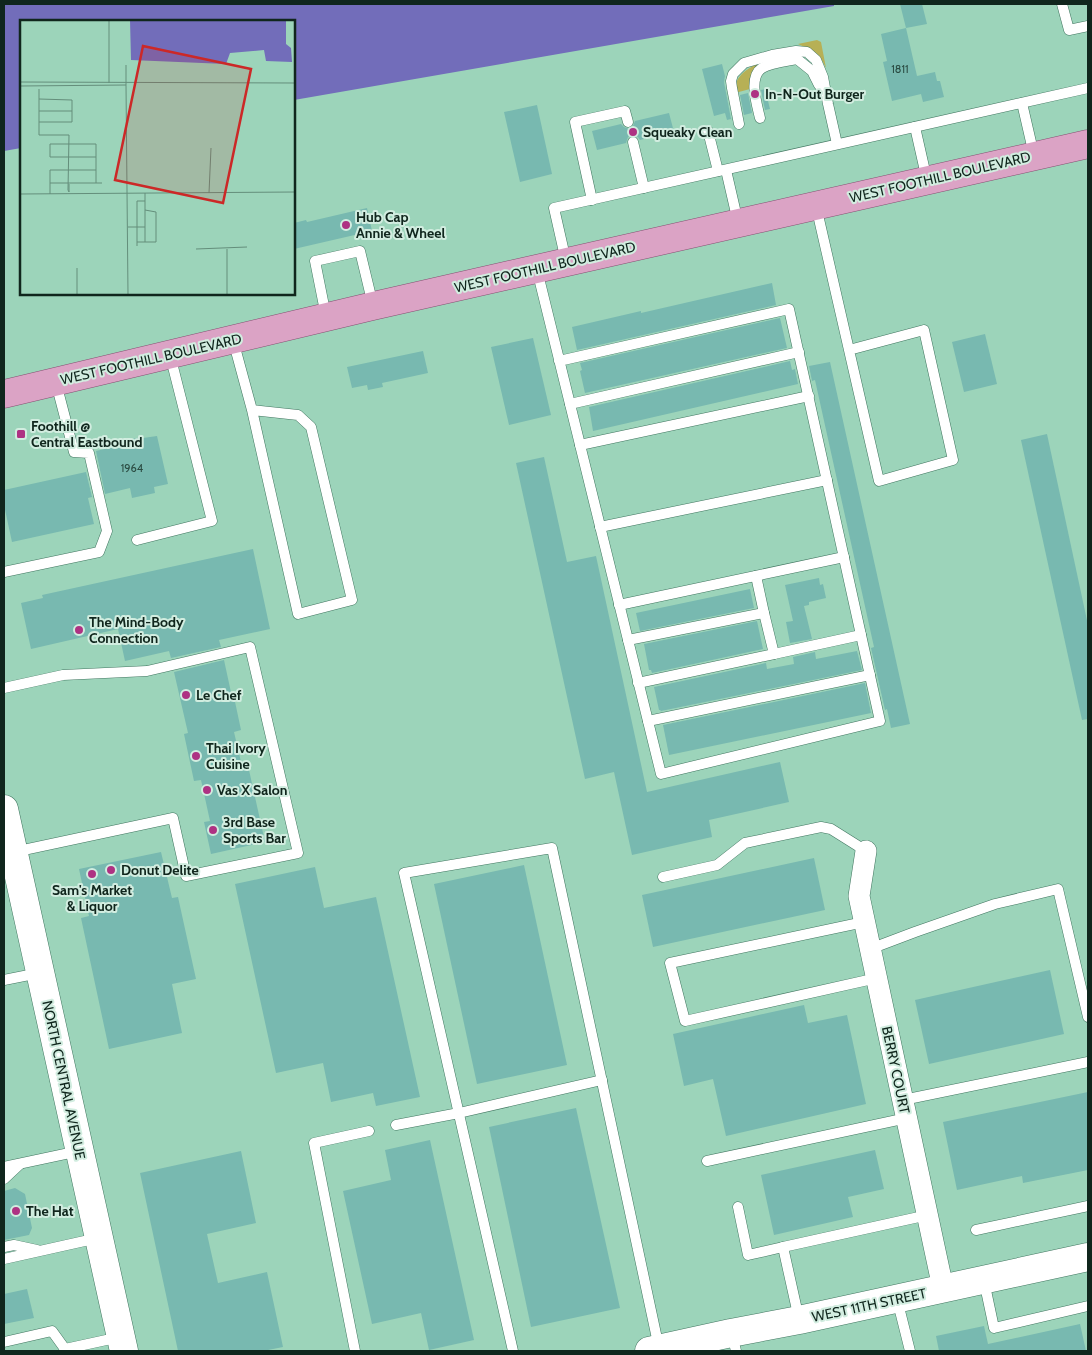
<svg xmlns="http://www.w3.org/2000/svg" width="1092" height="1355" font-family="Cabin,sans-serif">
  <rect width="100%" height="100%" fill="#9cd4ba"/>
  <g fill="#b7b055">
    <path d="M817,40l4,2 5,26c-7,-16 -13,-17 -28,-24z"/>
    <path d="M756,64l2,2 -8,12v11l-15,4c-1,-15 9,-22 21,-29z"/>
  </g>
  <polygon fill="#726dba" points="4,4 834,4 834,6 294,100 294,21 21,21 21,148 4,151"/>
  <g fill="#78b9b0">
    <polygon points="900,4 922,4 927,24 906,28"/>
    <polygon points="906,28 917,76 935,72 937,81 940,81 944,97 923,102 921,94 892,101 883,62 887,61 881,34"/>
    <polygon points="722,64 725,76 724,82 731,119 727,120 725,113 714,116 702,69"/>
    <polygon points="765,89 770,109 765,110 761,90"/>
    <polygon points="748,93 752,113 744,115 740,95"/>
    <polygon points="537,105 552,174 520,182 504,112"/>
    <polygon points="669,113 674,132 640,140 638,137 632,135 628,137 626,143 597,150 592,131 621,124 624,127 629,129 633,126 635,121"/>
    <polygon points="367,208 372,231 294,249 294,223 306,220 307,222"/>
    <polygon points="772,283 776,305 577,350 572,327 641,311 641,313"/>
    <polygon points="780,318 787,348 585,393 580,371 582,370 580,363"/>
    <polygon points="985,334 997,384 964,392 952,342"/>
    <polygon points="533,338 551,415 509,425 491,347"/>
    <polygon points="423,351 428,373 382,383 383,387 368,390 367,385 352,388 347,367"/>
    <polygon points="790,361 792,370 795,369 798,384 593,431 589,407"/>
    <polygon points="830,362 910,724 891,728 887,709 885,710 871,648 874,647 815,380 812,381 809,366"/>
    <polygon points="1047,434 1088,625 1088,719 1082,720 1021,440"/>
    <polygon points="157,436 168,484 154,487 155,493 132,498 130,488 105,494 96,451 122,445 121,441 143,437 143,438"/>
    <polygon points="544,457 567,562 596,556 647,792 780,762 789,802 709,820 712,837 632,855 614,772 585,779 516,463"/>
    <polygon points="86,472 92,497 88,498 94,524 12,542 4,505 4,490"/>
    <polygon points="253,549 270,629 219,640 221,647 171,658 169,651 125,661 118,629 31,649 21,603 43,598 42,595"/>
    <polygon points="819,578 820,585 823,584 826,598 809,602 809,605 804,606 812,639 790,643 786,622 793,621 785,585"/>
    <polygon points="750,589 754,608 640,631 636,613"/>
    <polygon points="757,621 763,649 652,673 651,670 649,670 644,644"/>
    <polygon points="857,651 862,670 661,711 660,710 659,710 654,687 766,663 767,669 794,664 793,657 815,652 816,659"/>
    <polygon points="224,660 232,697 234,697 241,730 234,732 241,762 247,761 265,842 211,854 204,822 210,821 201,780 194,781 184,734 188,733 174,672"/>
    <polygon points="865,683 871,713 669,755 663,725"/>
    <polygon points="161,852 172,898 178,897 196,979 172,984 182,1033 109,1049 81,918 89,916 79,869"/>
    <polygon points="814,858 825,910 653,947 642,895"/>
    <polygon points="524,865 567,1065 477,1084 434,884"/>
    <polygon points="315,867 324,908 376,897 420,1097 376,1106 373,1093 331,1102 323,1063 276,1073 235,884"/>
    <polygon points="1050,970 1064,1034 929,1064 915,1000"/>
    <polygon points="804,1005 808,1023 847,1015 866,1104 726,1136 713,1079 684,1086 673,1034"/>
    <polygon points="1088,1092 1088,1170 1023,1183 1022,1176 957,1190 943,1122"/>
    <polygon points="576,1108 620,1308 531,1327 489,1127"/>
    <polygon points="430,1140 474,1340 429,1350 421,1313 372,1324 343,1191 391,1180 385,1150"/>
    <polygon points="875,1150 884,1189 848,1197 853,1217 774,1235 761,1175"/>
    <polygon points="241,1151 256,1223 207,1234 218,1283 267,1272 283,1347 263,1351 178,1351 140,1173"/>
    <polygon points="15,1188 25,1194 32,1228 29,1235 4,1240 4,1191"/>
    <polygon points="27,1289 34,1318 4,1324 4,1294"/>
    <polygon points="1080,1324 1086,1351 939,1351 936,1336 984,1326 988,1344"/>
  </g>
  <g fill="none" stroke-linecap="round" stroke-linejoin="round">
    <defs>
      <g id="lane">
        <polyline points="1062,4 1069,30 1088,26"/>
        <polyline points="1022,103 1034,155"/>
        <path d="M760,118c-3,-13 -12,-41 2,-50 8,-5 25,-7 35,-9l15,12 7,14"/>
        <polyline points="739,124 732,88 731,81 733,74 744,63 772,55 796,51 807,52 816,60 823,77 828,104 837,144"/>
        <polyline points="915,127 927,180"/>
        <polyline points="708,131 718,171"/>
        <polyline points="633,142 644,188"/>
        <polyline points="726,170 738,222"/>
        <polyline points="592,200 575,122 625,111 628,122"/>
        <polyline points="816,206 879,481 953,460 924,330 849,350"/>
        <polyline points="566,261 554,208 1088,88"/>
        <polyline points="537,270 553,335 661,774 880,721 789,309 559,361"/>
        <polyline points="326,316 315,261 360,251 373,305"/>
        <polyline points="233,340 252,410 298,614 352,600 311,427 298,415 252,410"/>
        <polyline points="570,404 799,352"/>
        <polyline points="580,445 809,396"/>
        <polyline points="600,527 827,480"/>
        <polyline points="137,540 212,521 170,355"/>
        <polyline points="4,572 99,552 107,531 89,453 74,452 56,383"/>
        <polyline points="619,605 844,557"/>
        <polyline points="628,640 764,613 756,576"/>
        <polyline points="774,654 861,635"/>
        <polyline points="638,683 774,654 764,613"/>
        <polyline points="4,688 63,675 147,671 250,647 298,853 186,876 173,818 14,852"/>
        <polyline points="648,721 870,675"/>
        <polyline points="663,877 717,865 745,843 821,827 831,829 866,851"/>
        <polyline points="864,922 670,963 685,1021 877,978"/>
        <polyline points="870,949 915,932 995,904 1058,889 1088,1017"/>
        <polyline points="4,980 39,973"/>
        <polyline points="903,1100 1088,1062"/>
        <polyline points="396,1125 459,1113 602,1080"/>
        <polyline points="707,1161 907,1118"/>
        <polyline points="4,1167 79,1151"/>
        <polyline points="4,1179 20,1164"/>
        <polyline points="738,1207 748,1255 783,1247"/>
        <polyline points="976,1230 1088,1206"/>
        <polyline points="4,1247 14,1245 37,1250"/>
        <polyline points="4,1259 98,1238"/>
        <polyline points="984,1281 994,1328 1088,1306"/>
        <polyline points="897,1299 910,1351"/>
        <polyline points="799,1319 783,1247 928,1215"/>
        <polyline points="732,1334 736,1351"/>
        <polyline points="4,1342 52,1331 65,1349 64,1351"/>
        <polyline points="65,1349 120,1337"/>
        <polyline points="355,1351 314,1143 369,1131"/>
        <polyline points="513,1351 404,873 552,848 659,1348"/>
      </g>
      <polyline id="street" points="866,851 859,896 943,1288"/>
      <g id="secondary">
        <polyline points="4,809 124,1351"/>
        <polyline points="649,1351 731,1333 799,1320 1088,1257"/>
      </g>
      <polyline id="primary" points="4,394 373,306 1088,144"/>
    </defs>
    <use href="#lane" stroke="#417660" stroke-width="11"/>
    <use href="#street" stroke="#417660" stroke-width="22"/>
    <use href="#secondary" stroke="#417660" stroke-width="29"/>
    <use href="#primary" stroke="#845071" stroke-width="29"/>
    <use href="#lane" stroke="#fff" stroke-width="10"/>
    <use href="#street" stroke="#fff" stroke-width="21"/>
    <use href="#secondary" stroke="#fff" stroke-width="28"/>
    <use href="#primary" stroke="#dba3c5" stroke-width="28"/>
  </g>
  <g fill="#ae3283" stroke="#d2ede0" stroke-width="2">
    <circle cx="755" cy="94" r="5"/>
    <circle cx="633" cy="132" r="5"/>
    <circle cx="346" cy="225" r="5"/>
    <rect x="16" y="429" width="10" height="10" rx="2.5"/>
    <circle cx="79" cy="630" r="5"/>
    <circle cx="186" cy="695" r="5"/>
    <circle cx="196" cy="756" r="5"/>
    <circle cx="207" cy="790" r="5"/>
    <circle cx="213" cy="830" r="5"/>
    <circle cx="111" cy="870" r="5"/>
    <circle cx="92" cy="874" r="5"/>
    <circle cx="16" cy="1211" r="5"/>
  </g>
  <g text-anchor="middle" stroke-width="4" stroke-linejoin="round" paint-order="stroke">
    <g font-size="11" fill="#2a4b42">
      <text x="900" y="73">1811</text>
      <text x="132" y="472">1964</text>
    </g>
    <g font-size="14" font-weight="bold" fill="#10261d" stroke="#d2ede0" text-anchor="start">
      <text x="765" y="99">In-N-Out Burger</text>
      <text x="643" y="137">Squeaky Clean</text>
      <text x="356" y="222">Hub Cap<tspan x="356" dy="16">Annie &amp; Wheel</tspan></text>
      <text x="31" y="431">Foothill @<tspan x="31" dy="16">Central Eastbound</tspan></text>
      <text x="89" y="627">The Mind-Body<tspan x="89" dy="16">Connection</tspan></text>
      <text x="196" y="700">Le Chef</text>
      <text x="206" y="753">Thai Ivory<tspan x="206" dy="16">Cuisine</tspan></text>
      <text x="217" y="795">Vas X Salon</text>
      <text x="223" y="827">3rd Base<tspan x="223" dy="16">Sports Bar</tspan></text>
      <text x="121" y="875">Donut Delite</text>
      <text x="92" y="895" text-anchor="middle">Sam's Market<tspan x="92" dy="16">&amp; Liquor</tspan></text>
      <text x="26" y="1216">The Hat</text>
    </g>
    <g font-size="14" fill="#10261d" stroke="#d2ede0">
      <text transform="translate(940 177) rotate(-13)" y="5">WEST FOOTHILL BOULEVARD</text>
      <text transform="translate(545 267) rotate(-13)" y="5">WEST FOOTHILL BOULEVARD</text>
      <text transform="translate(151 359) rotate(-13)" y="5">WEST FOOTHILL BOULEVARD</text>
      <text transform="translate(896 1070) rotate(78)" y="5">BERRY COURT</text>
      <text transform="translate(64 1080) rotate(78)" y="5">NORTH CENTRAL AVENUE</text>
      <text transform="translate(869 1305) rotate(-12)" y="5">WEST 11TH STREET</text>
    </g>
  </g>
  <g transform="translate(20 20)">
    <rect width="275" height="275" fill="#9cd4ba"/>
    <path d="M110,0h156v24l5,4 1,14 -26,-1 -2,-11 -34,3 -4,11 -95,-4z" fill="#726dba"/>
    <path fill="none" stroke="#648e7b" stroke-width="1" d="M0,62l275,1M89,63v-63M106,65v-20M106,65l2,210M0,66l106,-1M19,69v46h30l-1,55 1,2v-8M19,79l33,1v22h-33M19,91h33M30,163v-13h46M76,163v-39h-46v13h46M125,173v49M189,173l2,-45M0,174l275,-2M30,174v-11h52M108,207h17M117,222h19v-30l-11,-2M117,226v-45h8M176,229l51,-2M207,229v46M57,248v27"/>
    <path fill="#cc2827" fill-opacity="0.15" stroke="#cc2827" stroke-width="2.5" d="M123,26l108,23 -28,134 -108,-23z"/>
    <rect width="275" height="275" fill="none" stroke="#10261d" stroke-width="2.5"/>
  </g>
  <rect width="1092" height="1355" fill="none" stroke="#10261d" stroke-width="10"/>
</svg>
